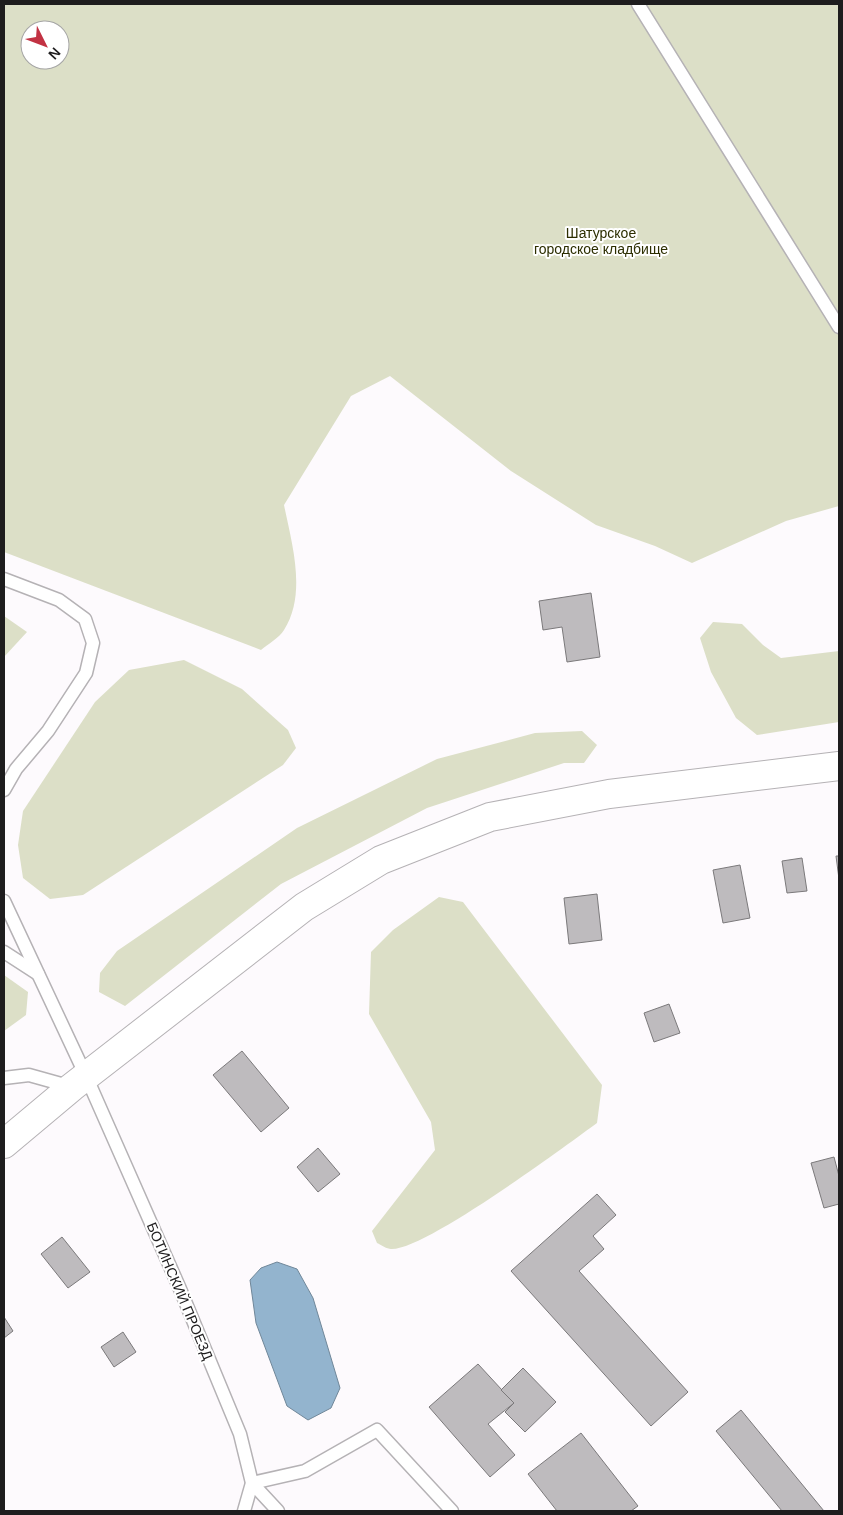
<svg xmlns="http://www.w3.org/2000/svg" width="843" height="1515" font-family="Helvetica,sans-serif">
  <rect width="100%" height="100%" fill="#fdfafd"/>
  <g fill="#dcdfc7" fill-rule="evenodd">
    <path d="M4,4h835v502l-53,15 -94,42 -37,-17 -59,-21 -85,-54 -121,-95 -39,20 -67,109c8,39 23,89 0,125 -5,8 -16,14 -23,20l-257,-98zM30,30h30v30h-30z"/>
    <polygon points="4,616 27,632 4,657"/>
    <polygon points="713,622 742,624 763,645 781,658 839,651 839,722 757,735 736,718 711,672 700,638"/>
    <polygon points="184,660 242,689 288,730 296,748 283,765 83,895 50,899 23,878 18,845 23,811 95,702 129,670"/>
    <polygon points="582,731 597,745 584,763 564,763 427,808 281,884 125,1006 99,992 100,973 117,951 297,828 437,759 535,733"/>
    <path d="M439,897l24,5 139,183 -5,38c-33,24 -173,128 -206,126 -4,0 -10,-4 -14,-6l-5,-12 63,-81 -4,-28 -62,-108 2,-62 22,-22z"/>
    <polygon points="4,975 28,992 26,1015 4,1031"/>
  </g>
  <polygon fill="#93b4ce" stroke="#708799" points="277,1262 297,1269 313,1298 340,1388 331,1408 308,1420 287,1406 256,1323 250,1280 261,1268"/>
  <g fill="#bebbbe" stroke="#7b797b">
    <polygon points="591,593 600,657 567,662 562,627 543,630 539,601"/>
    <polygon points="836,856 839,856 839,879"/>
    <polygon points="802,858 807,891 787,893 782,861"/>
    <polygon points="740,865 750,918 723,923 713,870"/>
    <polygon points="597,894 602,940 569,944 564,898"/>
    <polygon points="669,1004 680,1033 654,1042 644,1013"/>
    <polygon points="242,1051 289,1108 261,1132 213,1075"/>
    <polygon points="318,1148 340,1174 318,1192 297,1167"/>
    <polygon points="834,1157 839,1176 839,1204 824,1208 811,1163"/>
    <polygon points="597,1194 616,1215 593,1236 604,1249 579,1271 688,1392 651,1426 511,1271"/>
    <polygon points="62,1237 90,1272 68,1288 41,1254"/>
    <polygon points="4,1317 13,1331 4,1338"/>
    <polygon points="123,1332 136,1352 114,1367 101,1347"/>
    <polygon points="478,1364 514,1403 488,1424 515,1455 490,1477 429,1407"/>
    <polygon points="523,1368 556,1402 525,1432 505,1412 514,1403 501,1390"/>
    <polygon points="741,1410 824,1511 782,1511 716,1431"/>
    <polygon points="581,1433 638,1506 631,1511 557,1511 528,1474"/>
  </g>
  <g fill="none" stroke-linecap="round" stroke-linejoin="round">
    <defs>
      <g id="lane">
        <polyline points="638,4 839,327"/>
        <polyline points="4,579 59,600 85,619 93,643 86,673 48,731 16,769 4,790"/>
        <polyline points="4,901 86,1076 180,1289 240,1434 252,1483 244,1511"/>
        <polyline points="4,952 38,974"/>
        <polyline points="4,1078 29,1075 72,1087"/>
        <polyline points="278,1511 252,1483 305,1471 377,1430 452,1511"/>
      </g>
      <polyline id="primary" points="4,1144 72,1087 304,907 381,860 490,817 609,794 839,766"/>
    </defs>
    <use href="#lane" stroke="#b5b2b5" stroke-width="15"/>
    <use href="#primary" stroke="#b5b2b5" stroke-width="30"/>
    <use href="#lane" stroke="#fff" stroke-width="12"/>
    <use href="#primary" stroke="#fff" stroke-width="28"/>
  </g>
  <g text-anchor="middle" stroke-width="4" stroke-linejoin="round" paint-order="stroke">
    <g font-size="14" fill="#2c2e00" stroke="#fff">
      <text x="601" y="238">Шатурское<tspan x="601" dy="16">городское кладбище</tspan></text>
    </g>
    <g font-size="14" fill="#1e1d1e" stroke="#fff">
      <text transform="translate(180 1291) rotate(67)" y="5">БОТИНСКИЙ ПРОЕЗД</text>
    </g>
  </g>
  <rect width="843" height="1515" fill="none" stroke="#1e1d1e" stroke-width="10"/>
  <g transform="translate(45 45) rotate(132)"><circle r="24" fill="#ffffff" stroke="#a5a5a5"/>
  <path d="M0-4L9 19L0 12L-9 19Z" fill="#c23243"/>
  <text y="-8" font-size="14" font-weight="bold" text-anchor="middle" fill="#1e1d1e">N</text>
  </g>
</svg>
